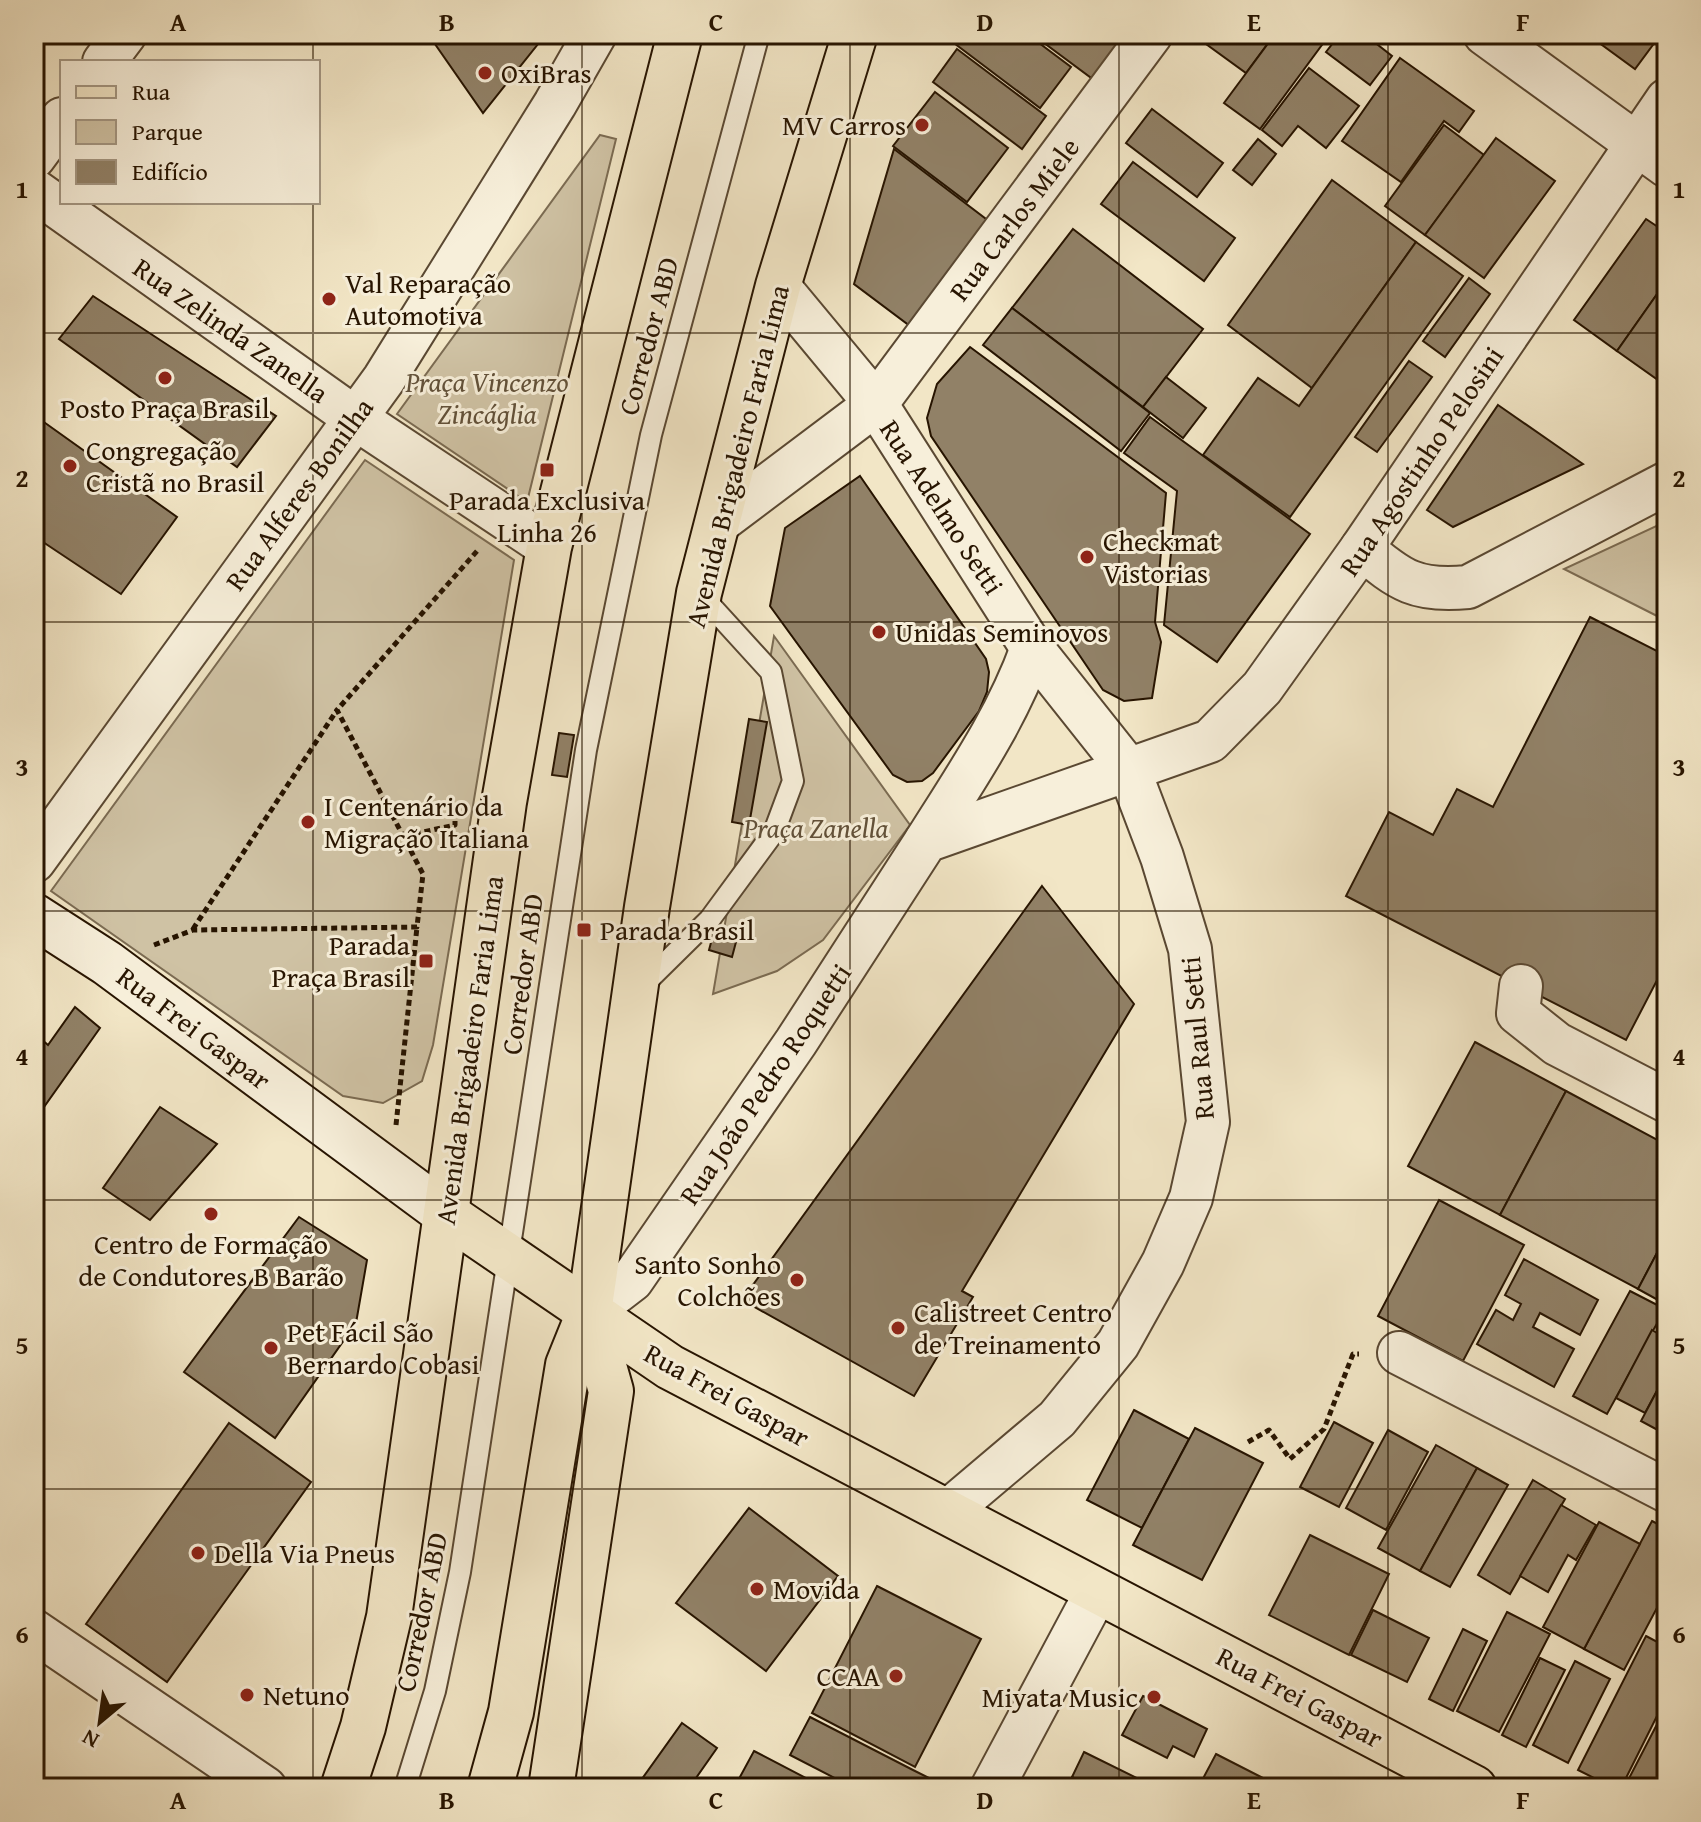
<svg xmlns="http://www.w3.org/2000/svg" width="1701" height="1822" font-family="'Gentium Book Plus',serif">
  <rect width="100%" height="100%" fill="#f2e6c6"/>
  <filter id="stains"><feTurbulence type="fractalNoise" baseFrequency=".0025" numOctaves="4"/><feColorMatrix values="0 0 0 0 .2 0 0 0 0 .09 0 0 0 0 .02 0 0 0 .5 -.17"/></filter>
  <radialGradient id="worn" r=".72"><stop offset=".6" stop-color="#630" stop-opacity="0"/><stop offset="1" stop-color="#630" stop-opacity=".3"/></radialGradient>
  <g fill="#cfc2a4" stroke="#7b6b52" stroke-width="2">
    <polygon points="600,135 616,139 527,502 397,414"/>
    <polygon points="365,460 514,560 433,1045 422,1081 383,1103 343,1096 51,891"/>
    <polygon points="1667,521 1667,621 1564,569"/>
    <polygon points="774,636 910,825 823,940 777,971 713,994"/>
  </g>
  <g fill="#918167" stroke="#271400" stroke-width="2">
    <polygon points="428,34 546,34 483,113"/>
    <polygon points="942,34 1027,34 1071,67 1040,108"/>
    <polygon points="1032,34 1128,34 1094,80"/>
    <polygon points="1213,34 1275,34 1246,73 1206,44"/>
    <polygon points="1275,34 1330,34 1260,129 1224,103"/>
    <polygon points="1340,34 1364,34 1392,56 1370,85 1326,52"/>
    <polygon points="1587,34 1661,34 1635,69"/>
    <polygon points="957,49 1046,116 1022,149 933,82"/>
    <polygon points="1400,58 1474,111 1459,132 1444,121 1401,182 1342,141"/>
    <polygon points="1309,68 1359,106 1326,148 1298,126 1282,146 1262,130"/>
    <polygon points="935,92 1008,148 967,202 893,146"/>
    <polygon points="1152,109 1223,163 1197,197 1126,143"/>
    <polygon points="1444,125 1484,155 1425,235 1385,206"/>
    <polygon points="1496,138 1555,181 1484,278 1425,235"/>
    <polygon points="1258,139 1276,154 1252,185 1233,170"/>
    <polygon points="894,149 990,222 910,326 854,284"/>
    <polygon points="1133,162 1235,238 1204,281 1101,204"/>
    <polygon points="1332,180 1416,242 1312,388 1228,325"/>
    <polygon points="1646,219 1667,233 1667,280 1617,351 1574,320"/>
    <polygon points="1073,229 1203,329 1143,407 1012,308"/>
    <polygon points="1416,242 1463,276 1290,517 1203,455 1258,378 1299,406"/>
    <polygon points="1469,278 1490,294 1445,357 1423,341"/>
    <polygon points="1667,280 1667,367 1658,380 1617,351"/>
    <polygon points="93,296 276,416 237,467 59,339"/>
    <polygon points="1012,308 1150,413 1121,451 983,345"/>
    <polygon points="970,347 1166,493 1155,622 1161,642 1152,698 1124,701 1103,690 931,436 927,418 937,384"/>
    <polygon points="1409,361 1432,377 1377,452 1355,437"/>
    <polygon points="1667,367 1667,386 1658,380"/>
    <polygon points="1166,377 1206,408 1183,438 1143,407"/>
    <polygon points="1498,405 1583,464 1453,527 1427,510"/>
    <polygon points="34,415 177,517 121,594 34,536"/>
    <polygon points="1150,417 1310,534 1217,662 1164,625 1177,491 1124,453"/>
    <polygon points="860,476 986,659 989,672 987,692 979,711 933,773 922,781 907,782 893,775 770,606 785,528"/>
    <polygon points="1590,617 1667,656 1667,961 1626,1040 1346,896 1389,812 1433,835 1457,789 1493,807"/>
    <polygon points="749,719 767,722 749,825 732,822"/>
    <polygon points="559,733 574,735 567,777 552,775"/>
    <polygon points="1042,886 1134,1004 962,1291 973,1297 914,1396 742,1300"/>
    <polygon points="713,935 736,942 732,957 709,950"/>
    <polygon points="75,1007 100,1028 34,1121 34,1033 48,1045"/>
    <polygon points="1475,1042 1566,1091 1500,1215 1408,1166"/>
    <polygon points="1566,1091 1667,1145 1667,1234 1638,1289 1500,1215"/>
    <polygon points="160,1107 217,1144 150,1220 103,1188"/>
    <polygon points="1439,1200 1524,1245 1463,1361 1378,1316"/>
    <polygon points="299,1217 367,1260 356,1323 275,1438 184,1372"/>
    <polygon points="1667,1234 1667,1305 1638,1289"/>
    <polygon points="1524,1259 1598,1300 1580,1335 1540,1313 1533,1327 1574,1349 1554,1387 1477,1344 1496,1310 1513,1320 1521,1304 1505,1295"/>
    <polygon points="1630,1291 1665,1309 1607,1414 1573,1396"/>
    <polygon points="1652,1330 1667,1339 1667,1372 1645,1413 1616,1398"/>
    <polygon points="1667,1372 1667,1435 1641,1421"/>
    <polygon points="1134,1410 1189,1439 1142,1528 1087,1500"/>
    <polygon points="1334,1422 1373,1443 1339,1507 1300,1487"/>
    <polygon points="229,1423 311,1482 167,1682 86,1624"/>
    <polygon points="1195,1428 1263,1463 1202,1580 1133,1545"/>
    <polygon points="1388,1430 1428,1452 1386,1530 1346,1508"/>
    <polygon points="1436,1445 1477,1468 1420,1571 1378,1548"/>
    <polygon points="1477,1468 1508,1485 1450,1587 1420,1571"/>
    <polygon points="1533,1480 1565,1499 1510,1594 1478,1575"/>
    <polygon points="1561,1505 1596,1525 1576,1560 1568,1555 1548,1592 1520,1576"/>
    <polygon points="749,1508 838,1576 766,1671 676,1603"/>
    <polygon points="1652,1521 1667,1529 1667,1589 1624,1670 1584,1649"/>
    <polygon points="1599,1522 1640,1544 1584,1649 1543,1627"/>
    <polygon points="1310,1535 1389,1574 1349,1655 1269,1615"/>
    <polygon points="877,1586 981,1639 915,1767 812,1713"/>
    <polygon points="1373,1610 1429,1638 1407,1682 1351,1655"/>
    <polygon points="1507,1612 1550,1634 1499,1732 1457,1711"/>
    <polygon points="1667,1613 1667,1636 1658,1631"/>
    <polygon points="1463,1629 1487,1641 1453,1711 1429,1699"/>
    <polygon points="1646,1636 1667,1647 1667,1696 1621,1788 1614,1788 1578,1770"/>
    <polygon points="1540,1658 1565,1670 1526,1747 1502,1735"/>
    <polygon points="1575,1661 1610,1679 1568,1763 1533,1745"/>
    <polygon points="1143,1696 1207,1729 1194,1757 1173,1746 1167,1758 1122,1735"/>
    <polygon points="1667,1705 1667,1788 1624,1788"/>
    <polygon points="810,1717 913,1770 949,1788 854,1788 790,1755"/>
    <polygon points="682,1723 717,1748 689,1788 647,1788 639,1783"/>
    <polygon points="754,1751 825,1788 734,1788"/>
    <polygon points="1084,1752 1157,1788 1093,1788 1072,1777"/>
    <polygon points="1216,1754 1265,1779 1261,1788 1198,1788"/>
    <polygon points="1072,1777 1093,1788 1066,1788"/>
  </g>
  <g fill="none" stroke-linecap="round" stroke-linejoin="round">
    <defs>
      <g id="lane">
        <polyline points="642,986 710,919 774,832 793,781 771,672 699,593"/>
        <polyline points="405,1788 435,1691 460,1572 586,750 651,435 759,34"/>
      </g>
      <g id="street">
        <polyline points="1485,34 1667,166"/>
        <polyline points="104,62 125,34"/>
        <polyline points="34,157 62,119"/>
        <polyline points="34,190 355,418 549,547"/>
        <polyline points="778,286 876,404 1032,648 1129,770 1162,857 1190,949 1208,1122 1191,1198 1163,1263 1118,1344 1057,1419 947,1512"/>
        <polyline points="719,522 876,404 1151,34"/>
        <path d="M1362,548c38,33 55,44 106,39l199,-104"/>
        <path d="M926,841c39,-62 81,-123 106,-193"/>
        <polyline points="34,861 384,379 555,104 595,34"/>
        <polyline points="1521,986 1518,1013 1557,1044 1667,1101"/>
        <polyline points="589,1313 632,1280 796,1042 926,841 1210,741 1262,688 1362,548 1667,100"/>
        <polyline points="1399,1353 1667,1491"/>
        <polyline points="34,1631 265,1788"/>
        <polyline points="992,1788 1097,1591"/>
      </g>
      <polyline id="secondary" points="34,916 107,963 446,1214"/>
      <g id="primary">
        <polyline points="446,1214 670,1367 1474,1788"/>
        <polyline points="343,1788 363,1727 389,1617 504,802 549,547 680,34"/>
        <polyline points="490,1788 511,1712 568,1365 589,1313 647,907 699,593 778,286 855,34"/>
        <polyline points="551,1788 611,1391 589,1313"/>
      </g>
    </defs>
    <use href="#lane" stroke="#5a4832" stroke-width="24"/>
    <use href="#street" stroke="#5a4832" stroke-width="46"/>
    <use href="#secondary" stroke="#271400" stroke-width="48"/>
    <use href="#primary" stroke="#271400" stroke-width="48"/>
    <g stroke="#271400" stroke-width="5" stroke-dasharray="6 4" stroke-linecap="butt">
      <polyline points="405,836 455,825 455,821"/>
      <polyline points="193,929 337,710"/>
      <polyline points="154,945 193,930 417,927 423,874 337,710 478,550"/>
      <polyline points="396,1125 417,927"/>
      <polyline points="1248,1442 1269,1430 1290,1459 1324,1429 1353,1354 1359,1354"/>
    </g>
    <use href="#lane" stroke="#f7efda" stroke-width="20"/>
    <use href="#street" stroke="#f7efda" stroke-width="42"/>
    <use href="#secondary" stroke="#f7efda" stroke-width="44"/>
    <use href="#primary" stroke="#f2e6c6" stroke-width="44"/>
  </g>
  <path fill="none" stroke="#271400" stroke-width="2" stroke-opacity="0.55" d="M313,34v28M582,34v1754M850,34v1754M1119,34v1754M1388,34v1754M313,202v1586M34,333h1633M34,622h1633M34,911h1633M34,1200h1633M34,1489h1633"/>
  <g fill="#8f2418" stroke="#f7efda" stroke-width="3">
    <circle cx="485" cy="73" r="8"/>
    <circle cx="922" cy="125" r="8"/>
    <circle cx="329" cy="299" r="8"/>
    <circle cx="165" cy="378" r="8"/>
    <circle cx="70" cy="466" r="8"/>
    <rect x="539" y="462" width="16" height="16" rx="4"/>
    <circle cx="1087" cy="557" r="8"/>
    <circle cx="879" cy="632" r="8"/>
    <circle cx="308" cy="822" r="8"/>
    <rect x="576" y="922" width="16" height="16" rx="4"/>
    <rect x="418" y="953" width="16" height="16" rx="4"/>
    <circle cx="211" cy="1214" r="8"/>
    <circle cx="797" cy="1280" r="8"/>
    <circle cx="898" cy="1328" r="8"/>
    <circle cx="271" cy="1348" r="8"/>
    <circle cx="198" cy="1553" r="8"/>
    <circle cx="757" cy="1589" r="8"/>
    <circle cx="896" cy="1676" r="8"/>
    <circle cx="247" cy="1695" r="8"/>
    <circle cx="1154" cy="1697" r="8"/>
  </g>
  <g text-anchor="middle" stroke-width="6" stroke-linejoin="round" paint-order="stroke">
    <g font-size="28" fill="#271400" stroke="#f7efda" text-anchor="start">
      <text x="501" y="83">OxiBras</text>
      <text x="906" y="135" text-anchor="end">MV Carros</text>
      <text x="345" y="293">Val Reparação<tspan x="345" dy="32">Automotiva</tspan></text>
      <text x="165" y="418" text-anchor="middle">Posto Praça Brasil</text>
      <text x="86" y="460">Congregação<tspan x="86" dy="32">Cristã no Brasil</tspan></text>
      <text x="547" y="510" text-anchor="middle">Parada Exclusiva<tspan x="547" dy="32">Linha 26</tspan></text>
      <text x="1103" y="551">Checkmat<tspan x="1103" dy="32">Vistorias</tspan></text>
      <text x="895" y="642">Unidas Seminovos</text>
      <text x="324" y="816">I Centenário da<tspan x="324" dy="32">Migração Italiana</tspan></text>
      <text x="600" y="940">Parada Brasil</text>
      <text x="410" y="955" text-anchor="end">Parada<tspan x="410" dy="32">Praça Brasil</tspan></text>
      <text x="211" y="1254" text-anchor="middle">Centro de Formação<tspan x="211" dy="32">de Condutores B Barão</tspan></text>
      <text x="781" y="1274" text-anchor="end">Santo Sonho<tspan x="781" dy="32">Colchões</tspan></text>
      <text x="914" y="1322">Calistreet Centro<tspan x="914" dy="32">de Treinamento</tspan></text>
      <text x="287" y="1342">Pet Fácil São<tspan x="287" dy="32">Bernardo Cobasi</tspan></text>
      <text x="214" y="1563">Della Via Pneus</text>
      <text x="773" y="1599">Movida</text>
      <text x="880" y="1686" text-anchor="end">CCAA</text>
      <text x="263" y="1705">Netuno</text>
      <text x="1138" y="1707" text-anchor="end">Miyata Music</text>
    </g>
    <g font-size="28" fill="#271400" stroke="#f7efda">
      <text transform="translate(1014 219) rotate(-53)" y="10">Rua Carlos Miele</text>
      <text transform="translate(231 330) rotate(35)" y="10">Rua Zelinda Zanella</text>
      <text transform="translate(648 336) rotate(-75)" y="10">Corredor ABD</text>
      <text transform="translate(737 456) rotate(-76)" y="10">Avenida Brigadeiro Faria Lima</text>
      <text transform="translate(1421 461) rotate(-56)" y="10">Rua Agostinho Pelosini</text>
      <text transform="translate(299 494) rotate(-54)" y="10">Rua Alferes Bonilha</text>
      <text transform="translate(942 507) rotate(57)" y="10">Rua Adelmo Setti</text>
      <text transform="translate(522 974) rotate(-82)" y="10">Corredor ABD</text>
      <text transform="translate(194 1028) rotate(37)" y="10">Rua Frei Gaspar</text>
      <text transform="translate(1197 1038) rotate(-95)" y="10">Rua Raul Setti</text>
      <text transform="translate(469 1050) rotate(-82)" y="10">Avenida Brigadeiro Faria Lima</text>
      <text transform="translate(765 1084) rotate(-56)" y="10">Rua João Pedro Roquetti</text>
      <text transform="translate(727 1395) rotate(29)" y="10">Rua Frei Gaspar</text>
      <text transform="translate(421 1612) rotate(-78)" y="10">Corredor ABD</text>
      <text transform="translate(1300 1697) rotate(28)" y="10">Rua Frei Gaspar</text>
    </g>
    <g font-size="28" font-style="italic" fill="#625139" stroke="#f7efda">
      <text x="487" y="392">Praça Vincenzo<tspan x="487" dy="32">Zincáglia</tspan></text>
      <text x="816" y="838">Praça Zanella</text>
    </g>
  </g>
  <rect width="1701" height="1822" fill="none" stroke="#f2e6c6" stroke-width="88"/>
  <rect x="60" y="60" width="260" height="144" fill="#f7efda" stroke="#a49783" stroke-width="2"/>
  <rect x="76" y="86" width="40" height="12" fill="#f2e6c6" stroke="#a49783" stroke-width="2"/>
  <text x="132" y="100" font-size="24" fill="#271400">Rua</text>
  <rect x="76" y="120" width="40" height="24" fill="#cfc2a4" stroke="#a49783" stroke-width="2"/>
  <text x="132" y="140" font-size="24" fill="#271400">Parque</text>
  <rect x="76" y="160" width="40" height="24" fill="#918167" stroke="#a49783" stroke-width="2"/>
  <text x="132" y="180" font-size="24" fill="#271400">Edifício</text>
  <g transform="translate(100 1722) rotate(209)" stroke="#f7efda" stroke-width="6" paint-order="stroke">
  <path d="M0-6L14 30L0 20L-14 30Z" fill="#271400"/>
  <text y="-12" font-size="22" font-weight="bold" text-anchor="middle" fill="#271400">N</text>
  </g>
  <rect x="44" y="44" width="1613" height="1734" fill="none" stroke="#271400" stroke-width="3"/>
  <g font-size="26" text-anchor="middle" font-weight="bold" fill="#271400">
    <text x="178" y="31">A</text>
    <text x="447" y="31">B</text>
    <text x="716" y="31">C</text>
    <text x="985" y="31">D</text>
    <text x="1254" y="31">E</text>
    <text x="1523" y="31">F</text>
    <text x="22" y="198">1</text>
    <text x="1679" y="198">1</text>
    <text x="22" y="487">2</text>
    <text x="1679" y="487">2</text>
    <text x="22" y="776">3</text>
    <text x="1679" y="776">3</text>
    <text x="22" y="1065">4</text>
    <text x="1679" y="1065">4</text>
    <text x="22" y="1354">5</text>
    <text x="1679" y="1354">5</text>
    <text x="22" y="1643">6</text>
    <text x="1679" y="1643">6</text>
    <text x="178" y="1809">A</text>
    <text x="447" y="1809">B</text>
    <text x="716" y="1809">C</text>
    <text x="985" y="1809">D</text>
    <text x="1254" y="1809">E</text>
    <text x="1523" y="1809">F</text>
  </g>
  <rect width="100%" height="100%" filter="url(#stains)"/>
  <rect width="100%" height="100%" fill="url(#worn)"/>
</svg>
